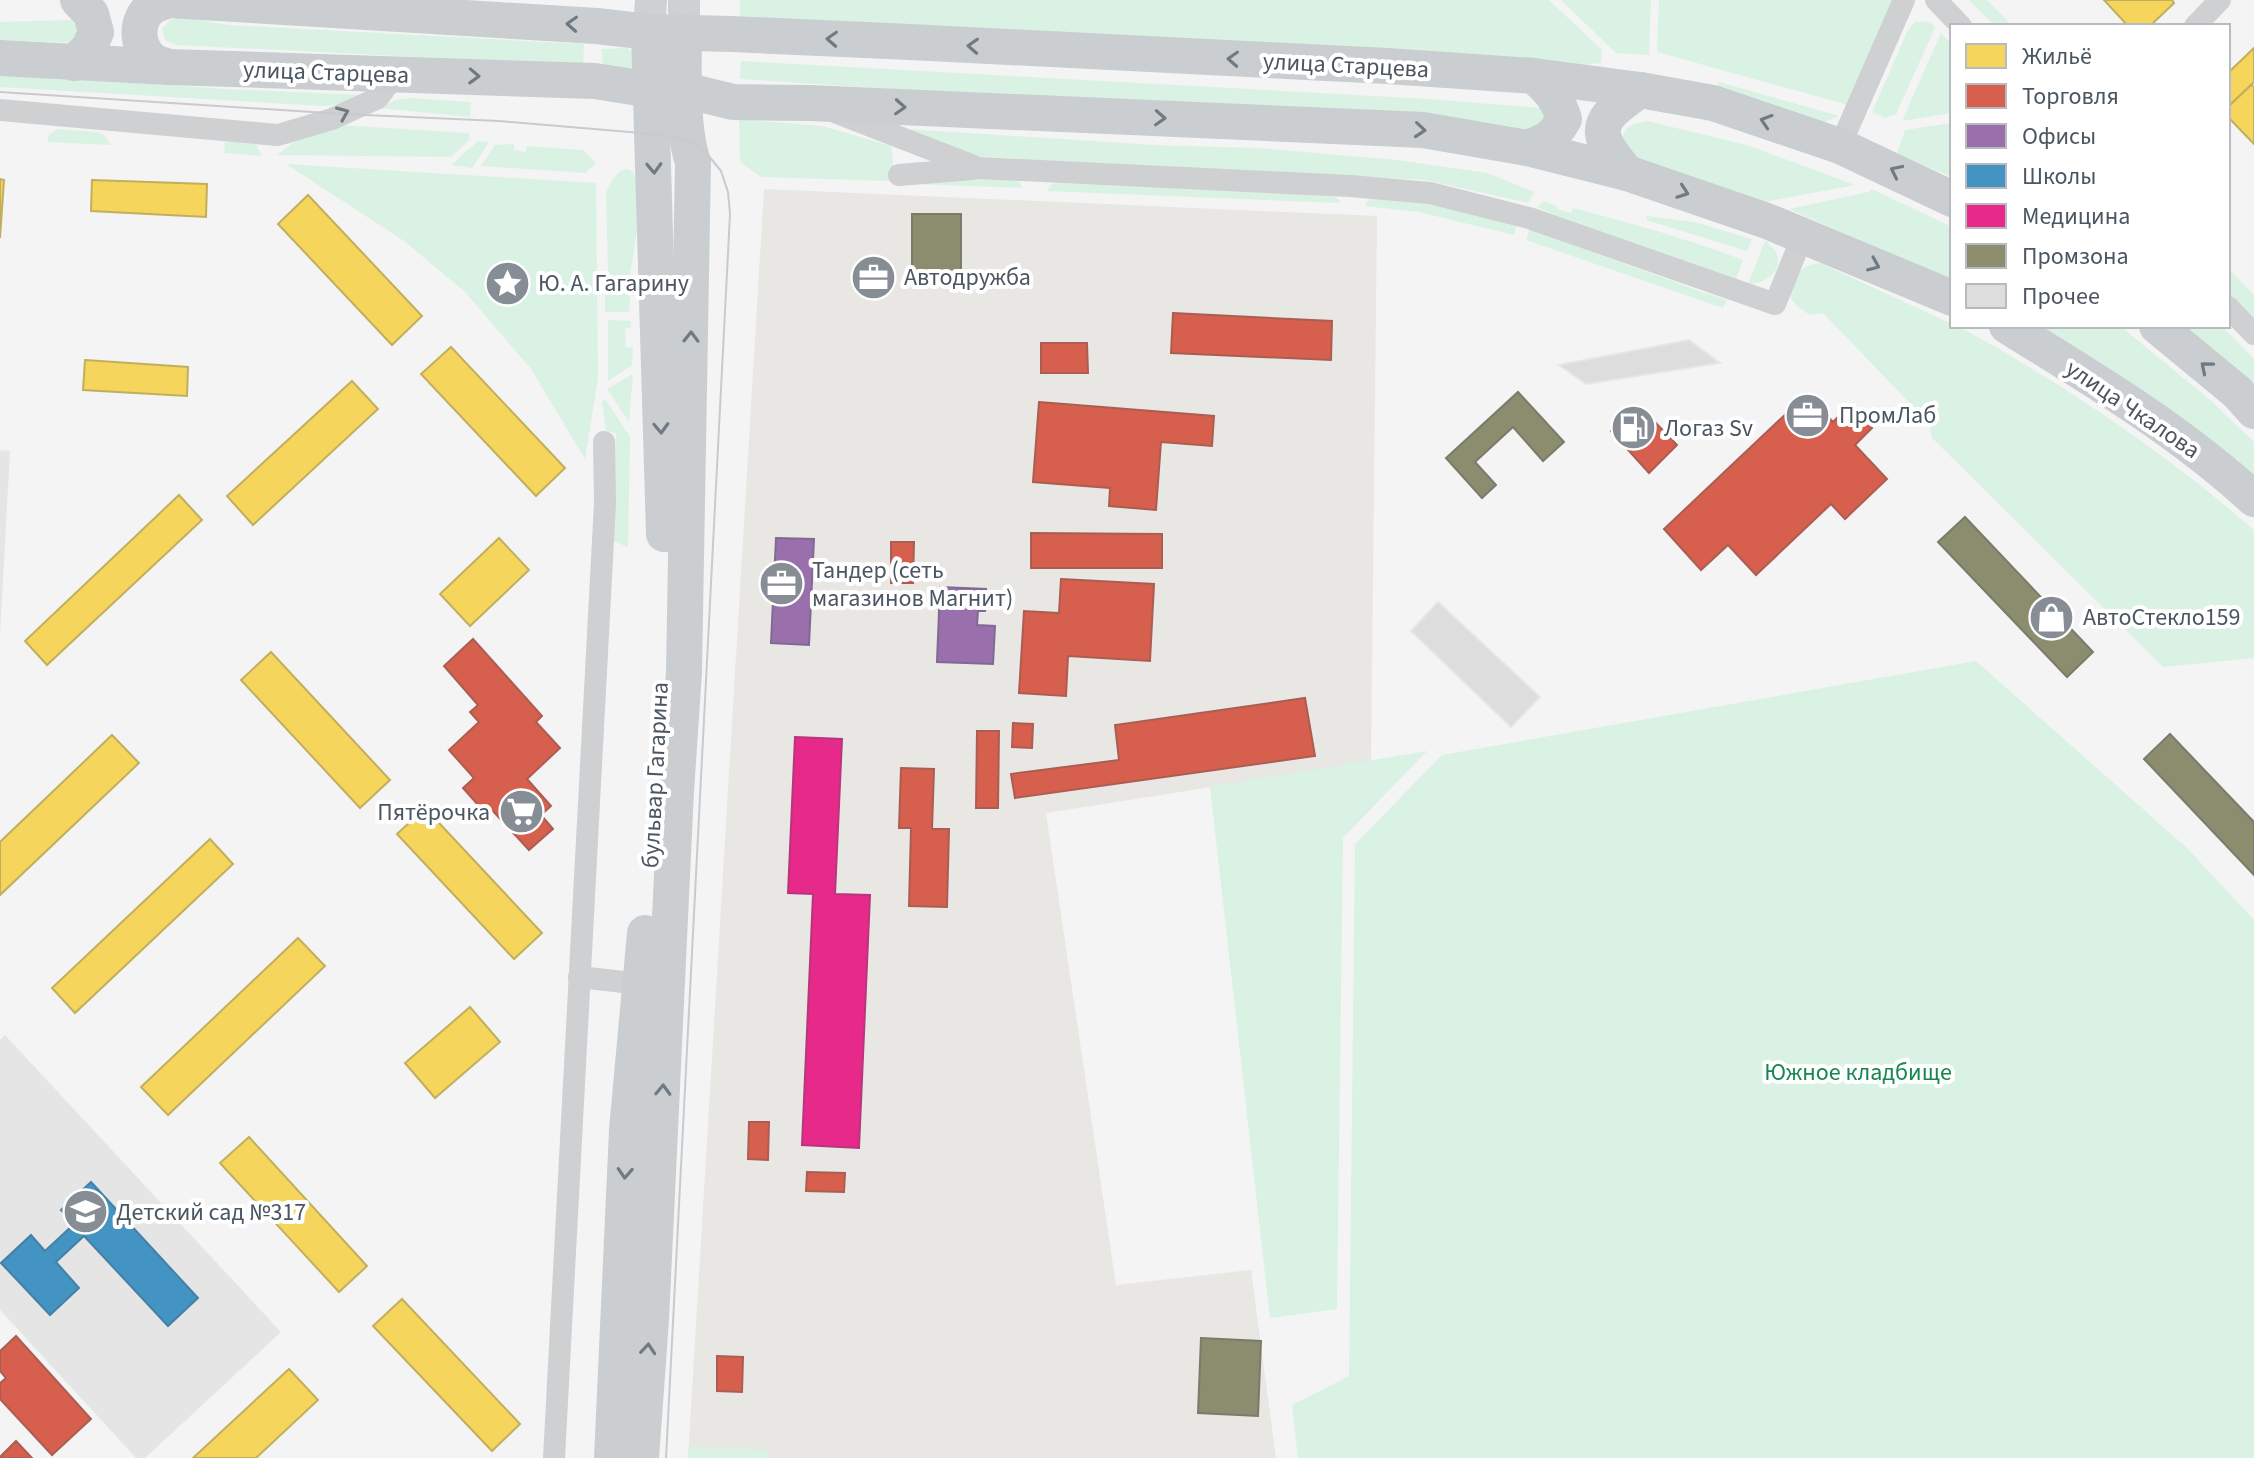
<svg xmlns="http://www.w3.org/2000/svg" width="2254" height="1458" font-family="'Source Sans 3',sans-serif">
  <rect width="100%" height="100%" fill="#f4f4f4"/>
  <polygon fill="#e8e7e3" points="764,189 1377,216 1371,762 1046,813 1116,1285 1251,1270 1276,1458 688,1458"/>
  <g fill="#e6e5e6">
    <polygon points="0,450 10,451 0,635"/>
    <polygon points="5,1035 281,1332 145,1458 136,1458 0,1310 0,1040"/>
  </g>
  <g fill="#d9f2e3">
    <polygon points="740,0 1549,0 1602,50 1601,63 1542,70 740,21"/>
    <polygon points="1561,0 1651,0 1649,55 1616,53"/>
    <polygon points="1659,0 1897,0 1848,105 1657,52"/>
    <polygon points="1969,0 1987,0 2013,26 1995,26"/>
    <polygon points="181,17 229,25 584,44 583,65 175,45 165,40 162,29 170,20"/>
    <polygon points="72,20 81,36 74,43 0,40 0,22"/>
    <polygon points="1924,21 1932,24 1935,28 1896,114 1885,118 1872,112 1909,28 1915,22"/>
    <polygon points="1941,33 1952,45 1952,113 1902,121"/>
    <polygon points="627,48 634,54 635,69 603,74 602,49"/>
    <polygon points="741,61 1428,99 1543,108 1548,116 1546,131 740,79"/>
    <polygon points="0,73 225,89 363,95 342,104 323,106 0,87"/>
    <polygon points="1719,82 1839,116 1819,124 1718,86"/>
    <polygon points="410,98 471,102 470,117 378,108 397,100"/>
    <polygon points="739,119 822,126 891,146 894,170 892,179 888,181 761,177 740,162"/>
    <path d="M1647,121l100,24 108,40 -91,17 -129,-40 -14,-17c3,-18 8,-21 26,-24z"/>
    <polygon points="1952,123 1952,177 1897,154 1905,130"/>
    <polygon points="340,125 469,133 469,140 451,157 277,155 294,142"/>
    <polygon points="57,129 98,132 104,135 111,145 48,142 48,136"/>
    <polygon points="907,129 1154,145 1257,148 1397,160 1488,173 1534,192 1528,203 1426,180 982,157 962,152"/>
    <polygon points="478,141 489,142 472,168 451,165"/>
    <polygon points="225,142 250,142 256,144 262,156 224,153"/>
    <polygon points="514,144 514,150 526,152 527,146 583,150 596,163 585,173 481,166 495,145"/>
    <polygon points="286,164 596,183 598,378 585,459 531,369 465,292 404,241"/>
    <path d="M627,169l6,3c12,32 0,82 -5,115l-20,-15 -2,-81 7,-12 7,-8z"/>
    <polygon points="950,178 1011,180 1019,182 1023,188 912,184"/>
    <path d="M1058,183l263,11c8,1 16,0 19,9l-293,-12 5,-7z"/>
    <polygon points="1872,189 1952,227 1952,281 1789,209 1868,192"/>
    <path d="M1374,197c49,4 96,15 143,27l-3,11 -95,-23 -54,-6 2,-5z"/>
    <path d="M1544,201l13,5 -1,3 15,4 2,-5c58,15 115,31 170,52l-7,19 -168,-58 -31,-14z"/>
    <polygon points="1647,216 1694,222 1752,239 1747,251 1646,220"/>
    <polygon points="1530,229 1702,292 1727,300 1723,308 1526,240"/>
    <path d="M1765,241c26,18 10,42 -17,43z"/>
    <path d="M1820,263l132,61v2h4c34,16 64,36 96,55 71,45 139,94 202,149v128l-91,9 -231,-229 -3,-15 -106,-110 -13,2 -12,-8 -9,-11c8,-19 8,-31 31,-33z"/>
    <polygon points="2228,268 2254,295 2254,323 2228,296"/>
    <polygon points="605,280 630,297 629,312 605,312"/>
    <polygon points="608,320 631,321 631,327 625,329 626,348 633,347 632,365 608,381"/>
    <path d="M2039,326h81l89,73 45,43v34c-65,-54 -141,-109 -215,-150z"/>
    <polygon points="2183,326 2222,326 2254,359 2254,387"/>
    <polygon points="633,374 629,422 607,389"/>
    <polygon points="605,399 630,437 628,547 610,540 616,433 606,431 602,401"/>
    <polygon points="1976,661 2188,849 2254,920 2254,1458 1298,1458 1292,1405 1349,1376 1355,844 1442,755"/>
    <polygon points="1427,751 1343,838 1337,1309 1270,1318 1210,787"/>
    <polygon points="688,1447 768,1450 768,1458 688,1458"/>
  </g>
  <g fill="#f6d55c" stroke="#c2af5e" stroke-width="2">
    <polygon points="2104,0 2172,0 2174,3 2150,26 2128,26"/>
    <polygon points="2254,48 2254,82 2228,107 2228,73"/>
    <polygon points="2251,85 2254,87 2254,144 2228,117 2228,107"/>
    <polygon points="0,179 4,180 0,238"/>
    <polygon points="92,180 207,184 206,217 91,211"/>
    <polygon points="308,195 422,316 392,345 278,224"/>
    <polygon points="451,347 565,468 536,496 421,374"/>
    <polygon points="85,360 188,367 187,396 83,390"/>
    <polygon points="352,381 378,409 253,525 227,496"/>
    <polygon points="179,495 202,520 47,665 25,641"/>
    <polygon points="499,538 529,570 470,626 440,594"/>
    <polygon points="271,652 390,780 360,808 241,680"/>
    <polygon points="112,735 139,763 0,895 0,842"/>
    <polygon points="425,808 542,933 514,959 397,834"/>
    <polygon points="210,839 233,864 75,1013 52,988"/>
    <polygon points="298,938 325,966 168,1115 141,1087"/>
    <polygon points="470,1007 500,1042 435,1098 405,1063"/>
    <polygon points="249,1137 367,1266 339,1292 220,1163"/>
    <polygon points="402,1299 520,1424 492,1451 373,1326"/>
    <polygon points="289,1369 318,1400 256,1458 193,1458"/>
  </g>
  <g fill="#d6604d" stroke="#ac5d53" stroke-width="2">
    <polygon points="1173,313 1332,321 1331,360 1171,353"/>
    <polygon points="1041,343 1087,343 1088,373 1041,373"/>
    <polygon points="1807,394 1833,422 1850,405 1872,428 1855,445 1887,479 1845,519 1831,504 1756,575 1728,545 1701,570 1664,529"/>
    <polygon points="1039,402 1214,416 1212,446 1161,442 1156,510 1109,506 1110,488 1033,482"/>
    <polygon points="1653,420 1677,445 1649,473 1611,431 1622,421"/>
    <polygon points="1031,533 1162,534 1162,568 1031,568"/>
    <polygon points="891,542 914,542 913,583 891,583"/>
    <polygon points="1061,579 1154,584 1150,661 1068,656 1066,696 1019,693 1024,611 1059,613"/>
    <polygon points="473,639 542,716 536,722 560,748 527,779 551,806 541,815 553,829 529,850 492,810 487,815 463,788 474,778 449,750 479,722 470,712 478,705 444,666"/>
    <polygon points="1305,698 1315,756 1015,798 1011,774 1119,760 1115,725"/>
    <polygon points="1013,723 1033,724 1032,748 1012,747"/>
    <polygon points="977,731 999,731 998,808 976,808"/>
    <polygon points="901,768 934,769 932,829 949,829 947,907 909,906 911,828 899,828"/>
    <polygon points="749,1122 769,1122 768,1160 748,1159"/>
    <polygon points="807,1172 845,1173 844,1192 806,1191"/>
    <polygon points="16,1336 91,1419 52,1455 0,1399 0,1383 6,1378 0,1371 0,1351"/>
    <polygon points="717,1356 743,1357 742,1392 717,1391"/>
    <polygon points="16,1441 32,1458 0,1458 0,1457"/>
  </g>
  <g fill="#9970ab" stroke="#816895" stroke-width="2">
    <polygon points="776,538 814,539 809,645 771,643"/>
    <polygon points="940,587 986,589 985,611 978,611 977,625 995,626 993,664 937,662"/>
  </g>
  <polygon fill="#4393c3" stroke="#4581a6" stroke-width="2" points="91,1182 198,1298 168,1326 84,1236 56,1262 79,1288 50,1315 1,1263 31,1235 45,1251 74,1224 61,1210"/>
  <polygon fill="#e7298a" stroke="#b8367e" stroke-width="2" points="795,737 842,739 835,894 870,895 859,1148 802,1145 813,894 788,893"/>
  <g fill="#8c8c6e" stroke="#787c6a" stroke-width="2">
    <rect x="912" y="214" width="49" height="64"/>
    <polygon points="1518,392 1564,442 1543,461 1513,427 1475,462 1496,485 1482,498 1446,458"/>
    <polygon points="1965,517 2093,652 2067,677 1938,542"/>
    <polygon points="2170,734 2254,822 2254,875 2144,759"/>
    <polygon points="1201,1338 1261,1341 1258,1416 1198,1413"/>
  </g>
  <g fill="#ddddde" stroke="#e5e6e7" stroke-width="2">
    <polygon points="1689,340 1720,363 1586,384 1559,365"/>
    <polygon points="1438,602 1540,697 1511,727 1411,631"/>
  </g>
  <g fill="none" stroke-linecap="round" stroke-linejoin="round">
    <g stroke="#ced0d2" stroke-width="22">
      <polyline points="1936,0 1961,26"/>
      <polyline points="2195,26 2220,0"/>
      <polyline points="0,110 278,135 332,119 378,98 396,74"/>
      <polyline points="837,113 979,168 1350,186 1430,193 1529,218 1775,304 1803,235"/>
      <polyline points="1840,146 1904,0"/>
      <polyline points="899,175 973,169"/>
      <polyline points="2228,307 2254,334"/>
      <polyline points="579,977 641,984"/>
      <polyline points="554,1458 605,503 604,442"/>
    </g>
    <g stroke="#ced0d4" stroke-width="32">
      <polyline points="649,32 651,0"/>
      <polyline points="684,32 684,0"/>
    </g>
    <g stroke="#caced1" stroke-width="36">
      <polyline points="168,0 597,26 649,32 731,34 910,42 1387,66 1534,76 1640,90 1713,103 1840,146 1952,199"/>
      <polyline points="649,32 664,534"/>
      <polyline points="0,58 169,67 595,81 651,90 684,90 733,102 810,103 1423,130 1527,148 1627,173 1767,221 1952,298"/>
      <polyline points="74,63 89,48 96,32 91,14 78,0"/>
      <path d="M169,67c-6,-2 -14,-4 -18,-8 -15,-13 -16,-40 1,-52 5,-3 12,-5 18,-7"/>
      <path d="M1527,148c20,-7 26,-10 37,-29 -6,-20 -15,-30 -30,-43"/>
      <path d="M1627,173c-36,-42 -32,-52 13,-83"/>
      <path d="M2007,326c85,52 173,105 247,173"/>
      <polyline points="2157,326 2237,392 2254,411"/>
      <polyline points="612,1458 627,1130 645,933"/>
      <path d="M641,1458l10,-138 25,-529 8,-119 9,-510c-12,-35 -9,-92 -9,-130"/>
    </g>
    <polyline stroke="#c9cacc" stroke-width="2" points="0,92 343,114 499,121 653,134 689,140 708,155 721,171 728,192 730,214 666,1458"/>
  </g>
  <defs><path id="oneway-chevron" d="M-2-3.5L2.5 0L-2 3.5" fill="none" stroke-width="1.6" stroke-linecap="round" stroke-linejoin="round" transform="scale(2)"/></defs>
  <g stroke="#707a83">
    <use href="#oneway-chevron" transform="translate(572 24) rotate(-177)"/>
    <use href="#oneway-chevron" transform="translate(832 39) rotate(-177)"/>
    <use href="#oneway-chevron" transform="translate(973 46) rotate(-177)"/>
    <use href="#oneway-chevron" transform="translate(1233 59) rotate(-177)"/>
    <use href="#oneway-chevron" transform="translate(474 76) rotate(2)"/>
    <use href="#oneway-chevron" transform="translate(900 107) rotate(3)"/>
    <use href="#oneway-chevron" transform="translate(1160 118) rotate(3)"/>
    <use href="#oneway-chevron" transform="translate(1766 121) rotate(-162)"/>
    <use href="#oneway-chevron" transform="translate(1420 130) rotate(5)"/>
    <use href="#oneway-chevron" transform="translate(654 168) rotate(88)"/>
    <use href="#oneway-chevron" transform="translate(1896 171) rotate(-154)"/>
    <use href="#oneway-chevron" transform="translate(1683 192) rotate(19)"/>
    <use href="#oneway-chevron" transform="translate(1874 265) rotate(23)"/>
    <use href="#oneway-chevron" transform="translate(691 337) rotate(-89)"/>
    <use href="#oneway-chevron" transform="translate(2206 367) rotate(-140)"/>
    <use href="#oneway-chevron" transform="translate(661 428) rotate(88)"/>
    <use href="#oneway-chevron" transform="translate(663 1090) rotate(-88)"/>
    <use href="#oneway-chevron" transform="translate(625 1173) rotate(93)"/>
    <use href="#oneway-chevron" transform="translate(648 1349) rotate(-85)"/>
  </g>
  <use stroke="#727b83" href="#oneway-chevron" transform="translate(343 113) rotate(-23)"/>
  <defs>
    <symbol id="office-disc" viewBox="-11 -11 22 22"><circle r="9.5" fill="#868d94" stroke="#fff"/><path d="M-6-3h4V-5.5h4V-3h4V5H-6ZM-1-4.5V-3h2v-1.5ZM-6 0V1H6V0Z" fill="#fff"/></symbol>
    <symbol id="sight-disc" viewBox="-11 -11 22 22"><circle r="9.5" fill="#868d94" stroke="#fff"/><path d="M0-6L1.8-2.2L6-1.7L2.9 1.2L3.7 5.4L0 3.3L-3.7 5.4L-2.9 1.2L-6-1.7L-1.8-2.2Z" fill="#fff"/></symbol>
    <symbol id="fuel-disc" viewBox="-11 -11 22 22"><circle r="9.5" fill="#868d94" stroke="#fff"/><path d="M-5.5-6h7V0h2V4h1.3V-2.5L3-4.5l.8-.8L6-3V5H2.5V1h-1V6h-7ZM-4.2-4.7v3.2H.2V-4.7Z" fill="#fff"/></symbol>
    <symbol id="shop-disc" viewBox="-11 -11 22 22"><circle r="9.5" fill="#868d94" stroke="#fff"/><path d="M-5-2.5h2.3a2.7 3.5 0 0 1 5.4 0H5L5.5 6h-11ZM-1.5-2.5h3a1.5 2.3 0 0 0-3 0Z" fill="#fff"/></symbol>
    <symbol id="supermarket-disc" viewBox="-11 -11 22 22"><circle r="9.5" fill="#868d94" stroke="#fff"/><path d="M-6-5.5h2.5l.6 2H6L4.5 2H-2.5L-4.4-4H-6ZM-1.5 3.2a1.3 1.3 0 1 0 .1 0ZM3 3.2a1.3 1.3 0 1 0 .1 0Z" fill="#fff"/></symbol>
    <symbol id="school-disc" viewBox="-11 -11 22 22"><circle r="9.5" fill="#868d94" stroke="#fff"/><path d="M0-5L7-2L0 1L-7-2ZM-4 1L0 2.5L4 1V4Q0 6-4 4Z" fill="#fff"/></symbol>
  </defs>
  <g fill-rule="evenodd">
    <use href="#office-disc" x="848" y="252" width="51" height="51"/>
    <use href="#sight-disc" x="482" y="258" width="51" height="51"/>
    <use href="#office-disc" x="1782" y="390" width="51" height="51"/>
    <use href="#fuel-disc" x="1608" y="402" width="51" height="51"/>
    <use href="#office-disc" x="756" y="558" width="51" height="51"/>
    <use href="#shop-disc" x="2026" y="592" width="51" height="51"/>
    <use href="#supermarket-disc" x="496" y="786" width="51" height="51"/>
    <use href="#school-disc" x="60" y="1186" width="51" height="51"/>
  </g>
  <g text-anchor="middle" stroke-width="8" stroke-linejoin="round" paint-order="stroke">
    <g font-size="24" fill="#4a5661" stroke="#fff">
      <text transform="translate(1346 65) rotate(3)" y="8">улица Старцева</text>
      <text transform="translate(326 72) rotate(2)" y="8">улица Старцева</text>
      <text transform="translate(2133 409) rotate(34)" y="8">улица Чкалова</text>
      <text transform="translate(655 775) rotate(-87)" y="8">бульвар Гагарина</text>
    </g>
    <g font-size="24" fill="#4a5661" stroke="#fff" text-anchor="start">
      <text x="904" y="285">Автодружба</text>
      <text x="538" y="291">Ю. А. Гагарину</text>
      <text x="1839" y="423">ПромЛаб</text>
      <text x="1664" y="436">Логаз Sv</text>
      <text x="812" y="578">Тандер (сеть<tspan x="812" dy="28">магазинов Магнит)</tspan></text>
      <text x="2083" y="625">АвтоСтекло159</text>
      <text x="490" y="820" text-anchor="end">Пятёрочка</text>
      <text x="116" y="1220">Детский сад №317</text>
    </g>
    <g font-size="24" fill="#17864f" stroke="#fff">
      <text x="1858" y="1080">Южное кладбище</text>
    </g>
  </g>
  <rect x="1950" y="24" width="280" height="304" fill="#ffffff" stroke="#b7bbc0" stroke-width="2"/>
  <rect x="1966" y="44" width="40" height="24" fill="#f6d55c" stroke="#b7bbc0" stroke-width="2"/>
  <text x="2022" y="64" font-size="24" fill="#4a5661">Жильё</text>
  <rect x="1966" y="84" width="40" height="24" fill="#d6604d" stroke="#b7bbc0" stroke-width="2"/>
  <text x="2022" y="104" font-size="24" fill="#4a5661">Торговля</text>
  <rect x="1966" y="124" width="40" height="24" fill="#9970ab" stroke="#b7bbc0" stroke-width="2"/>
  <text x="2022" y="144" font-size="24" fill="#4a5661">Офисы</text>
  <rect x="1966" y="164" width="40" height="24" fill="#4393c3" stroke="#b7bbc0" stroke-width="2"/>
  <text x="2022" y="184" font-size="24" fill="#4a5661">Школы</text>
  <rect x="1966" y="204" width="40" height="24" fill="#e7298a" stroke="#b7bbc0" stroke-width="2"/>
  <text x="2022" y="224" font-size="24" fill="#4a5661">Медицина</text>
  <rect x="1966" y="244" width="40" height="24" fill="#8c8c6e" stroke="#b7bbc0" stroke-width="2"/>
  <text x="2022" y="264" font-size="24" fill="#4a5661">Промзона</text>
  <rect x="1966" y="284" width="40" height="24" fill="#ddddde" stroke="#b7bbc0" stroke-width="2"/>
  <text x="2022" y="304" font-size="24" fill="#4a5661">Прочее</text>
</svg>
